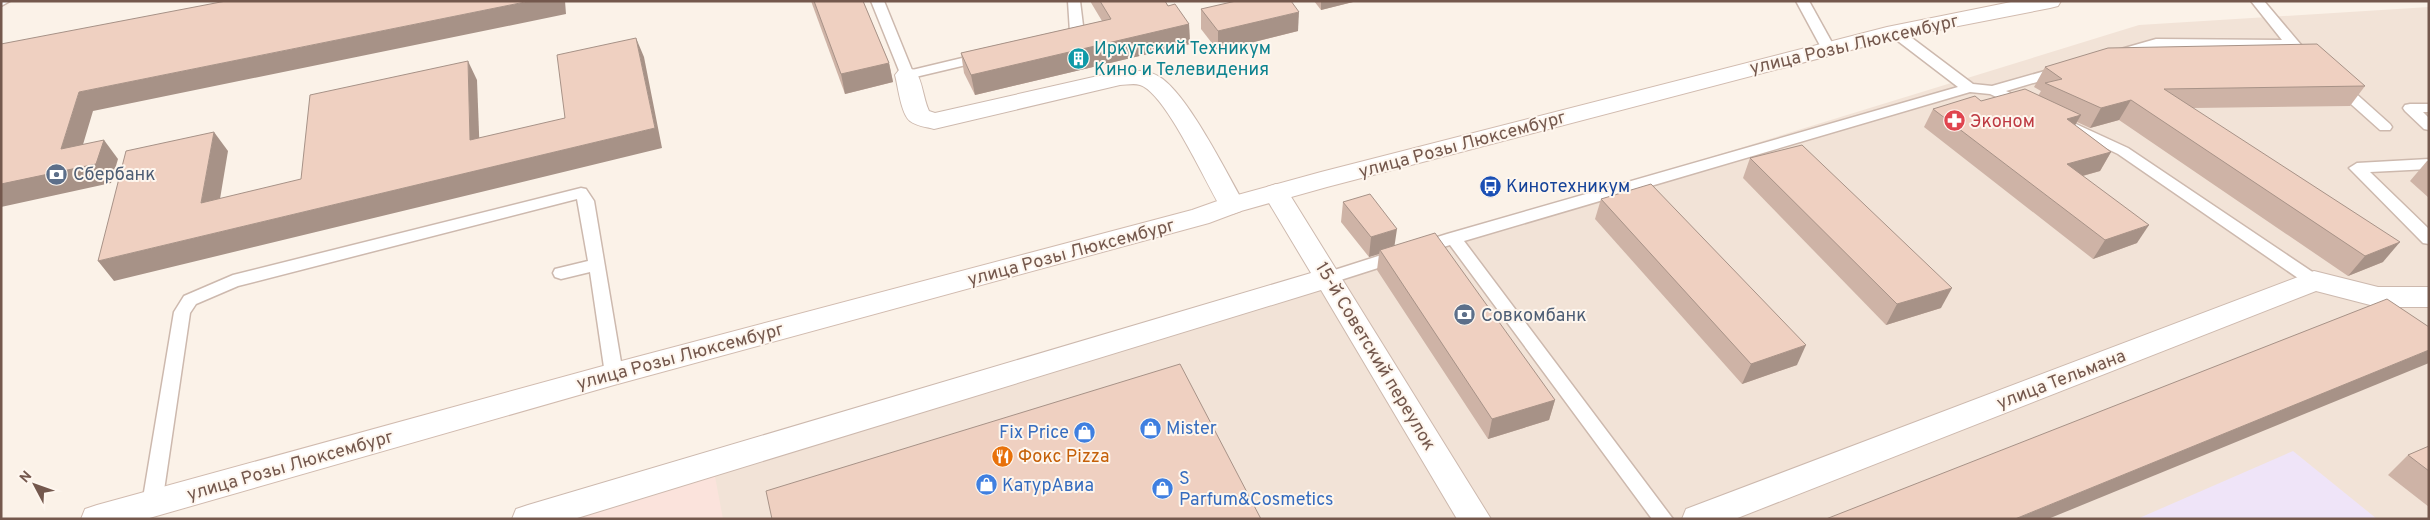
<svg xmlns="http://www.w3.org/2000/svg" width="2430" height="520" font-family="Overpass,sans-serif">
  <rect width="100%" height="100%" fill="#fbf2e8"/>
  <polygon fill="#f2e3d7" points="2429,7 2429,519 537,519 2139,25"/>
  <polygon fill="#fbe3dc" points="714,471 723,519 558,519"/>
  <polygon fill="#efe4f8" points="2293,451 2377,519 2137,519"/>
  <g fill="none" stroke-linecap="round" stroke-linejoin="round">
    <defs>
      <g id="service">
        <polygon points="1,1 10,1 1,6"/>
        <polygon points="871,1 884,1 912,70 983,53 990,57 983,61 907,79 902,78"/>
        <polygon points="1068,1 1080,1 1084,34 1082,37 1062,42 1055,38 1057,35 1070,32"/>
        <polygon points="1796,1 1809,1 1835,48 1833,51 1823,51"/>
        <polygon points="2251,1 2264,1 2302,46 2304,49 2302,52 2292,52 2289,48 2157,47 2119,58 2112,54 2114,51 2156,39 2282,40"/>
        <polygon points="1895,28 1900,29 1973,84 1992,86 2059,67 2066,71 2064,74 2006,91 2028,101 2030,104 2028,107 2018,107 1990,94 1970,92 1464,241 1673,519 1652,519 1450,245 1421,254 1415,252 1413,248 1415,244 1447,234 1958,87 1890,35 1888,32"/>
        <polygon points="2338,81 2343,82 2390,124 2392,127 2390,130 2380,130 2333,88 2331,85 2333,82"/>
        <polygon points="2410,104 2429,104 2429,112 2423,112 2429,118 2429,130 2424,129 2405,111 2403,108 2405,105"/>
        <polygon points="2065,119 2128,148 2320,277 2322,281 2320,285 2314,287 2308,285 2118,154 2060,126 2058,123"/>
        <polygon points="2429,159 2429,169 2370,172 2429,229 2429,244 2423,243 2349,168 2357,163"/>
        <polygon points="581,188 586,189 594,201 623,374 620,379 614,381 608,379 605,374 590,272 561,279 555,277 553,273 555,269 588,261 577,199 238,286 196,304 190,313 162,504 159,510 152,512 145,510 142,504 174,312 184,296 233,275"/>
        <polygon points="1397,250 1403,252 1405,256 1403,260 1328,284 1322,282 1320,278 1322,274"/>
      </g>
      <g id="minor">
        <path d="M907,68l8,2c8,12 8,28 14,41l6,2 185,-42c12,0 26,-2 38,5 29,16 69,98 87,129l-4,6 -9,3 -9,-3c-16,-25 -57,-118 -83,-126 -6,-2 -14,0 -20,0l-186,44c-7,-2 -18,-3 -24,-8 -9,-7 -12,-35 -15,-46l4,-5z"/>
        <polygon points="1276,184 1285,187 1491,519 1457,519 1321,290 574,519 512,519 516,509 528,505 1311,273 1263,193 1267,187"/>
        <polygon points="2314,271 2378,287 2429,287 2429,307 2378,307 2316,291 1735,519 1682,519 1686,509"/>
      </g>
      <polygon id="secondary" points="2016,1 2061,1 2058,6 2050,8 1897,38 1327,187 1241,211 1209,223 614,385 146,519 81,519 85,509 97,505 614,363 1192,210 1223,199 1321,172 1887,27"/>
    </defs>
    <use href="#service" stroke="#cdb9ae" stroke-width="3"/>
    <use href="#minor" stroke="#cdb9ae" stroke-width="2"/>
    <use href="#secondary" stroke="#d1bbaf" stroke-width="2"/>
    <use href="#service" fill="#fff" fill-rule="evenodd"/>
    <use href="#minor" fill="#fff" fill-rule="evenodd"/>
    <use href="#secondary" fill="#fff" fill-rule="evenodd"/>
  </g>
  <g fill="#ceb3a6">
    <polygon points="811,1 863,1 889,63 893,82 845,94"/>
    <polygon points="1090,1 1165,1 1168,6 1189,24 1190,44 975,95 964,73 961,53 1102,21"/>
    <polygon points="1314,1 1357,1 1321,10"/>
    <polygon points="1201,9 1298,31 1218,51 1201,29"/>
    <polygon points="2045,67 2365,86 2350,106 2193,108 2383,262 2348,276 2119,120 2090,128 2077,122 2075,125 2111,152 2100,171 2083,176 2137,243 2093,259 1924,127 1933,109 2038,96 2041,91 2034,87"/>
    <polygon points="1750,158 1941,308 1886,325 1743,178"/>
    <polygon points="2427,161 2429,161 2429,198 2410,181"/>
    <polygon points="1601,199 1797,365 1742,384 1595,219"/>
    <polygon points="1343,202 1394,246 1555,400 1549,420 1488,439 1377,270 1379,254 1369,257 1341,222"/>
    <polygon points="2429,446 2429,507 2388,475 2408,455"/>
  </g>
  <g fill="#a79287">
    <polygon points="530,1 565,1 566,14 93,111 76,168 61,149 79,92"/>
    <polygon points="1321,1 1357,1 1321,10"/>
    <polygon points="1299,12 1298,31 1218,51 1218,31"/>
    <polygon points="1189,24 1190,44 975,95 971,75"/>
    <polygon points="636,38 644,57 662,148 114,281 98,261 655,128"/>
    <polygon points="468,61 477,80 480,159 470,140"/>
    <polygon points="889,63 893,82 845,94 841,74"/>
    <polygon points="2131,100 2119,120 2090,128 2101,108"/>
    <polygon points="2081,115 2070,134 2067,119"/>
    <polygon points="214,132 228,151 216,223 201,203"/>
    <polygon points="104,140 118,159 111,183 1,207 1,184"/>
    <polygon points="2111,152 2100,171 2056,183 2067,164"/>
    <polygon points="2149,225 2137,243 2093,259 2105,240"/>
    <polygon points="1397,229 1394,249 1380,250 1379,254 1369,257 1371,237"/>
    <polygon points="2400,242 2383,262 2348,276 2365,256"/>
    <polygon points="1952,288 1941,308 1886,325 1897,304"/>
    <polygon points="1806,345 1797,365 1742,384 1751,364"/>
    <polygon points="2429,350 2429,363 2048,519 2015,519"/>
    <polygon points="1555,400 1549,420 1488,439 1492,419"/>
  </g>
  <g fill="#efd0c1" stroke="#a79287">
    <polygon points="226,1 530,1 79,92 61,149 104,140 96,164 1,184 1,44"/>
    <polygon points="814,1 863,1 889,63 841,74"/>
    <polygon points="1100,1 1165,1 1168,6 1175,4 1189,24 971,75 961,53 1111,19"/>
    <polygon points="1236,1 1291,1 1299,12 1218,31 1201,9"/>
    <polygon points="636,38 655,128 98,261 126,151 214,132 201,203 301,179 310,95 468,61 470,140 565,118 557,55"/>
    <polygon points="2317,44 2365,86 2164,89 2400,242 2365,256 2131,100 2101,108 2045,83 2062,79 2045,67 2108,48"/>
    <polygon points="2025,89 2081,115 2067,119 2111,152 2067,164 2149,225 2105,240 1933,109 1975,96 1981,101"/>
    <polygon points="1802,145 1952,288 1897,304 1750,158"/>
    <polygon points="1651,184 1806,345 1751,364 1601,199"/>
    <polygon points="1370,194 1397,229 1371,237 1343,202"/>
    <polygon points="1435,233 1555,400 1492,419 1380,250"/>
    <polygon points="2387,299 2429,327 2429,350 2015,519 1826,519"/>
    <polygon points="1180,364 1261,519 772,519 766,491"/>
    <polygon points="2429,446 2429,471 2408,455"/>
  </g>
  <defs>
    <symbol id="building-disc" viewBox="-11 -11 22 22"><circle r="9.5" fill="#0f9aa8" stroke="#fef6ee"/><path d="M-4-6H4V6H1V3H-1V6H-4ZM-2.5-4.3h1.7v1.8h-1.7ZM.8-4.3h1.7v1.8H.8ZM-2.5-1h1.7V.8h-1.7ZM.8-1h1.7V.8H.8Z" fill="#fff"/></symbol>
    <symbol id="pharmacy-disc" viewBox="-11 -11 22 22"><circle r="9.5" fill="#e0444e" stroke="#fef6ee"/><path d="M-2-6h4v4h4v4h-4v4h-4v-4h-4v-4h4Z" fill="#fff"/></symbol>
    <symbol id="bank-disc" viewBox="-11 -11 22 22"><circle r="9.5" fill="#5c6f8a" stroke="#fef6ee"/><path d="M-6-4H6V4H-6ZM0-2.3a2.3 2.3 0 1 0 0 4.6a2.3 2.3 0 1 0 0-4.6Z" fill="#fff"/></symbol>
    <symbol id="bus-disc" viewBox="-11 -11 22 22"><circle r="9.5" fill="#1a4fb4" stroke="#fef6ee"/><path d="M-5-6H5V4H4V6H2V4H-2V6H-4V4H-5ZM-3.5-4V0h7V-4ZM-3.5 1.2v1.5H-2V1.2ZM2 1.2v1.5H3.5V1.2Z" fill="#fff"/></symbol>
    <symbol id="shop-disc" viewBox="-11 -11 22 22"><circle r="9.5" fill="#3f7fe0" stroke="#fef6ee"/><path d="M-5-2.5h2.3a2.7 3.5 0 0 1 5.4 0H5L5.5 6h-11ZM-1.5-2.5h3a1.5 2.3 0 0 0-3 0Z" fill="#fff"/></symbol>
    <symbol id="restaurant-disc" viewBox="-11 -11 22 22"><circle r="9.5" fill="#e8710a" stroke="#fef6ee"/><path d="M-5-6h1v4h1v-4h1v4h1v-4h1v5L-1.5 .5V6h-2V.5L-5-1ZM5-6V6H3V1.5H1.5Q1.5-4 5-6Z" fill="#fff"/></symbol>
  </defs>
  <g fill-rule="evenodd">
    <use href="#building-disc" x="1066" y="46" width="25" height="25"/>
    <use href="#pharmacy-disc" x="1942" y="108" width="25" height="25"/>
    <use href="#bank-disc" x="44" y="162" width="25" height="25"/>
    <use href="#bus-disc" x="1478" y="174" width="25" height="25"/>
    <use href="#bank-disc" x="1452" y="302" width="25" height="25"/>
    <use href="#shop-disc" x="1138" y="416" width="25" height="25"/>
    <use href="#shop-disc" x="1072" y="420" width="25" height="25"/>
    <use href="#restaurant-disc" x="990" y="444" width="25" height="25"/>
    <use href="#shop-disc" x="974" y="472" width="25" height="25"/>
    <use href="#shop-disc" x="1150" y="476" width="25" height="25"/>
  </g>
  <g text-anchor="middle" stroke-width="4" stroke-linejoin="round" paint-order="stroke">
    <g font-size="18" fill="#74584d" stroke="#fef6ee">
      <text transform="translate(1854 44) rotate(-13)" y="6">улица Розы Люксембург</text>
      <text transform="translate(1462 144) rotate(-15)" y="6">улица Розы Люксембург</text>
      <text transform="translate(1071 252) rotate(-15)" y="6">улица Розы Люксембург</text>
      <text transform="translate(680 356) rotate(-15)" y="6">улица Розы Люксембург</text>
      <text transform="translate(1376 356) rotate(59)" y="6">15-й Советский переулок</text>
      <text transform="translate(2061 379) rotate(-21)" y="6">улица Тельмана</text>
      <text transform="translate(290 465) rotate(-16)" y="6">улица Розы Люксембург</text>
    </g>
    <g font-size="18" fill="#0d838f" stroke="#fef6ee" text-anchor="start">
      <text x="1094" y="54">Иркутский Техникум<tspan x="1094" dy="21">Кино и Телевидения</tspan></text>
    </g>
    <g font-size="18" fill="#be3a42" stroke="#fef6ee" text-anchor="start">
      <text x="1970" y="127">Эконом</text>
    </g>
    <g font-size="18" fill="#4e5e75" stroke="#fef6ee" text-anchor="start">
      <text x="73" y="180">Сбербанк</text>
      <text x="1481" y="321">Совкомбанк</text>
    </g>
    <g font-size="18" fill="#164399" stroke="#fef6ee" text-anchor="start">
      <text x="1506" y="192">Кинотехникум</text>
    </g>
    <g font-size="18" fill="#366cbe" stroke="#fef6ee" text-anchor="start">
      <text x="1166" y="434">Mister</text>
      <text x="1069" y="438" text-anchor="end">Fix Price</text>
      <text x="1179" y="484">S<tspan x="1179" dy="21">Parfum&amp;Cosmetics</tspan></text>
      <text x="1002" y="491">КатурАвиа</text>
    </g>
    <g font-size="18" fill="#c56008" stroke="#fef6ee" text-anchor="start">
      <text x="1018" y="462">Фокс Pizza</text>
    </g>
  </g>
  <rect width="2430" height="520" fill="none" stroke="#74584d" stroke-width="5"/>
  <g transform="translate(35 485) rotate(311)" stroke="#fef6ee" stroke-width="4" paint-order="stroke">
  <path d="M0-4L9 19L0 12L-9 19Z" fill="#74584d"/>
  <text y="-8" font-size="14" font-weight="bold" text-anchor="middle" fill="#74584d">N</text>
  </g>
</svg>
